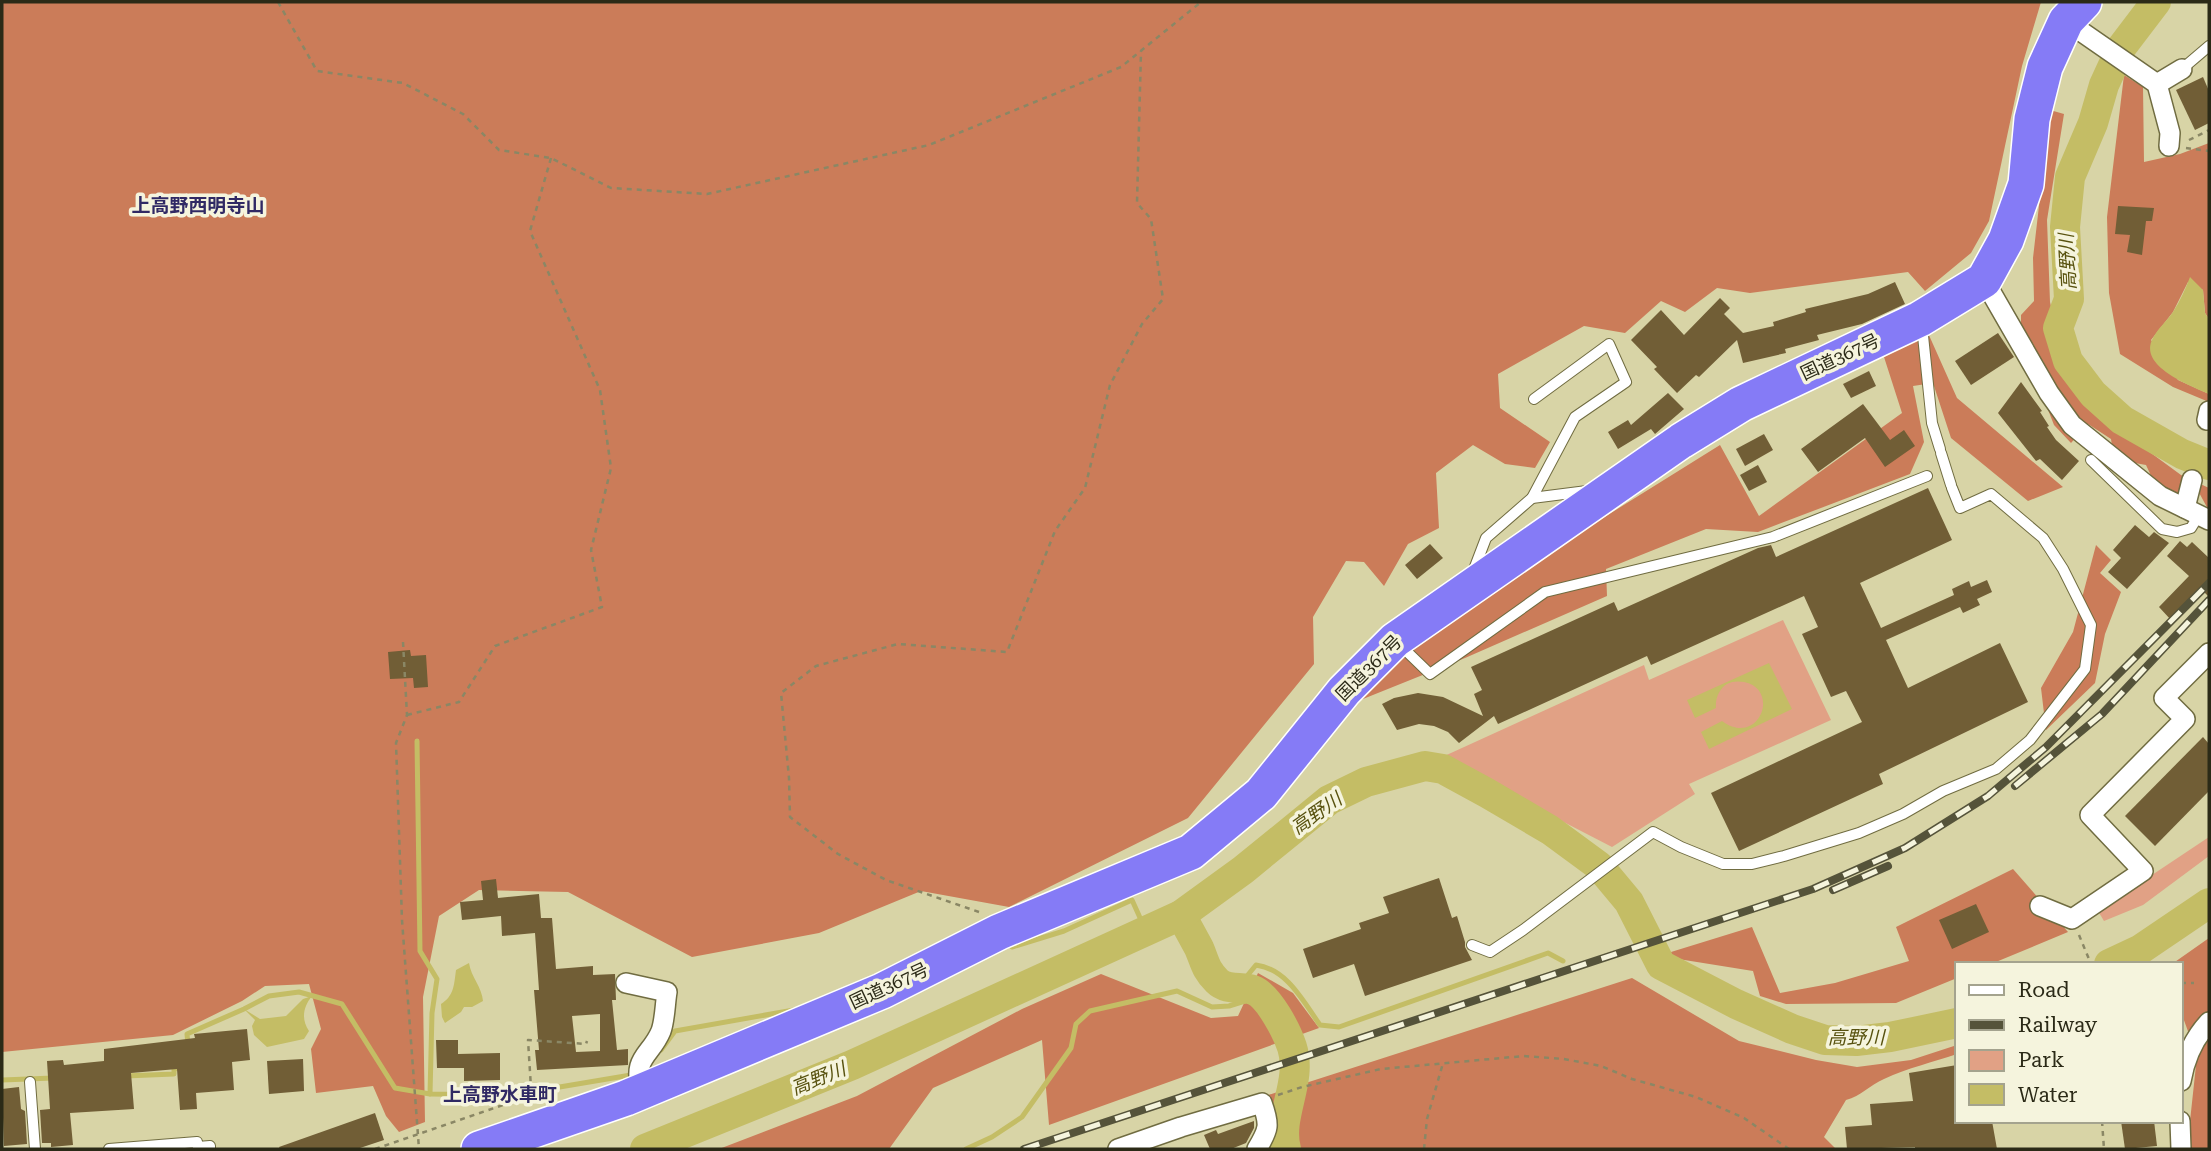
<svg xmlns="http://www.w3.org/2000/svg" width="2211" height="1151" font-family="'Roboto Serif','Noto Sans JP',serif">
  <rect width="100%" height="100%" fill="#d8d4a6"/>
  <g fill="#e1a185">
    <polygon points="1783,620 1831,720 1689,784 1695,794 1612,847 1440,758 1644,665 1649,680"/>
    <polygon points="2209,837 2209,856 2143,905 2104,921 2098,911"/>
  </g>
  <g fill="#cb7c59">
    <polygon points="2,2 2041,2 2022,66 1989,221 1971,253 1925,291 1908,272 1750,293 1717,288 1685,312 1661,301 1625,333 1584,326 1498,374 1500,408 1550,442 1535,468 1505,464 1473,445 1436,473 1439,528 1408,544 1384,586 1364,562 1346,561 1313,617 1314,664 1188,818 1009,907 921,891 819,933 692,957 568,892 479,890 439,916 423,997 425,1122 399,1132 386,1116 373,1086 316,1093 311,1049 321,1029 309,984 265,986 242,1001 173,1035 2,1052"/>
    <polygon points="2124,75 2143,87 2144,162 2180,154 2209,143 2209,319 2205,313 2203,290 2188,282 2173,312 2151,340 2178,380 2209,394 2209,402 2173,387 2120,354 2109,293 2107,217"/>
    <polygon points="2050,110 2064,114 2047,220 2050,302 2063,362 2095,412 2181,475 2209,488 2209,511 2196,487 2188,485 2176,494 2153,480 2146,465 2124,461 2113,452 2111,439 2088,424 2071,443 2054,425 2045,402 2057,392 2043,361 2021,339 2021,315 2034,301 2033,258"/>
    <polygon points="1928,333 1957,398 2063,487 2028,501 1951,438 1933,383 1913,386 1924,442 1910,474 1758,532 1706,529 1606,569 1607,596 1465,658 1358,701 1422,640 1550,551 1720,445 1759,516 1902,413 1884,357"/>
    <polygon points="2096,545 2111,560 2100,573 2121,592 2105,634 2095,683 2046,730 2041,688 2073,632"/>
    <polygon points="2013,869 2068,932 1991,964 1957,964 1957,978 1896,1003 1786,1004 1760,996 1753,971 1672,958 1671,952 1752,927 1780,993 1835,983 1909,961 1896,927"/>
    <polygon points="2209,938 2209,1149 2187,1149 2197,1056 2181,1012 2181,964 2172,964"/>
    <polygon points="1258,973 1293,993 1319,1028 1049,1125 1042,1040 933,1088 889,1149 719,1149 857,1096 1022,1009 1101,974 1211,1018 1238,1016"/>
    <path d="M1632,978l107,63 77,19 41,7 54,-7 46,-15v9c-24,8 -49,14 -73,25 -14,6 -23,17 -38,21l-22,37 12,12h-581l4,-51z"/>
  </g>
  <g fill="#c4bd65">
    <path d="M2190,277l13,13 2,23 4,6v75c-18,-8 -72,-28 -56,-56 5,-10 14,-17 20,-26 7,-11 13,-24 17,-35z"/>
    <path d="M1769,663l23,46 -83,40 -8,-17 21,-11c37,27 59,-32 22,-39 -5,-1 -12,-1 -17,2 -8,5 -12,15 -11,24l-21,10 -8,-18z"/>
    <path d="M469,963c2,14 13,24 14,38l-11,6h-8l-3,5 -16,11 -3,-6 -1,-13c13,-8 13,-19 15,-34z"/>
    <path d="M312,996c-9,11 -11,23 -3,35l-5,8 -37,8 -13,-12 -2,-9 3,-6 -11,-11 16,10 26,-3 17,-17z"/>
  </g>
  <g fill="none" stroke-linecap="round" stroke-linejoin="round">
    <g stroke="#c4bd65" stroke-width="5">
      <polyline points="417,741 420,951 437,979 432,1013 430,1094"/>
      <polyline points="1012,947 1064,931 1132,900 1146,931"/>
      <polyline points="188,1045 187,1034 244,1009 269,996 299,992 342,1004 395,1088 430,1094 512,1095 631,1075 635,1072"/>
      <polyline points="661,1050 675,1031 794,1010"/>
      <polyline points="125,1076 174,1074 174,1069 181,1068"/>
      <polyline points="2,1080 53,1078"/>
      <path d="M966,1149l26,-12 30,-20 49,-69 5,-24 14,-13 87,-20 35,16 17,-1 16,-5 2,-25 9,-11c31,4 47,36 64,60l19,2 209,-74 15,8"/>
    </g>
    <g stroke="#c4bd65" stroke-width="30">
      <polyline points="2156,2 2121,48 2104,85 2093,123 2070,177 2065,227 2069,299 2058,328 2068,361 2093,394 2122,420 2182,454 2209,465"/>
      <path d="M1181,915c6,11 12,22 18,33 6,14 6,21 18,33 10,10 24,5 36,9 16,6 34,42 39,57 11,35 -15,69 -6,102"/>
      <polyline points="2109,964 2141,949 2209,903"/>
      <polyline points="645,1149 852,1065 1181,915 1243,870 1329,800 1366,782 1425,766 1443,769 1487,793 1550,830 1599,866 1629,902 1661,965 1736,1004 1792,1029 1825,1040 1856,1041 1890,1037 1957,1023"/>
    </g>
  </g>
  <g fill="#715e36" fill-rule="evenodd">
    <polygon points="2203,77 2209,91 2209,123 2195,130 2176,90"/>
    <polygon points="2118,206 2154,208 2152,221 2146,221 2142,255 2127,252 2130,235 2115,234"/>
    <polygon points="1895,282 1905,304 1862,324 1817,335 1819,340 1785,349 1786,353 1743,363 1737,340 1699,377 1696,375 1677,393 1654,369 1657,367 1631,340 1661,310 1684,335 1720,298 1730,308 1724,314 1743,333 1774,326 1773,322 1806,312 1805,309 1868,294"/>
    <polygon points="1998,333 2014,357 1971,385 1955,361"/>
    <polygon points="1869,371 1876,386 1851,398 1843,384"/>
    <polygon points="2021,382 2042,411 2040,412 2049,426 2047,427 2056,440 2079,461 2062,480 2040,459 2036,461 1998,413"/>
    <polygon points="1668,393 1684,409 1655,434 1651,429 1618,449 1608,432 1628,420 1631,425"/>
    <polygon points="1863,404 1890,440 1904,430 1915,446 1885,467 1865,438 1818,472 1801,449"/>
    <polygon points="1764,434 1773,450 1745,466 1736,449"/>
    <polygon points="1758,465 1767,482 1749,491 1740,475"/>
    <polygon points="1928,488 1952,540 1860,583 1881,628 1954,595 1952,589 1969,581 1971,587 1987,580 1992,592 1977,599 1980,605 1963,613 1960,607 1886,640 1908,688 2000,643 2028,702 1879,774 1883,784 1739,851 1711,793 1862,722 1846,691 1831,697 1802,634 1818,627 1804,596 1651,665 1647,656 1498,724 1494,716 1459,743 1448,732 1434,726 1419,724 1397,730 1382,704 1394,698 1418,693 1443,697 1483,716 1474,694 1482,690 1471,667 1614,602 1618,611 1758,548 1771,545 1776,557"/>
    <polygon points="2135,525 2149,537 2154,532 2169,543 2127,589 2108,572 2121,558 2113,550"/>
    <polygon points="2180,541 2187,547 2192,542 2209,558 2209,597 2201,589 2171,620 2159,607 2189,576 2167,556"/>
    <polygon points="1430,544 1443,558 1417,579 1405,565"/>
    <polygon points="410,650 411,656 426,655 428,687 414,688 413,678 390,679 388,652"/>
    <polygon points="2203,737 2209,744 2209,791 2155,846 2125,816"/>
    <polygon points="1439,878 1452,918 1457,916 1465,942 1465,947 1472,960 1365,996 1354,964 1313,978 1303,949 1361,929 1359,923 1389,913 1383,897"/>
    <path d="M496,879l2,19 41,-4 2,24h11l4,51 37,-3v9l22,-1 1,26h-4l5,50 11,-1v16l-91,5 -2,-20h4l-5,-60h5l-4,-57 -33,3 -1,-20 -39,4 -2,-18 23,-2 -2,-19zM600,1014v37l-24,1 -4,-36z"/>
    <polygon points="1976,904 1989,932 1952,949 1939,920"/>
    <polygon points="247,1029 250,1060 232,1062 234,1090 196,1093 197,1109 180,1110 177,1069 131,1073 134,1109 70,1113 73,1145 51,1147 51,1143 42,1143 40,1110 50,1109 47,1061 63,1060 64,1065 104,1061 104,1049 195,1038 194,1034"/>
    <polygon points="436,1040 458,1040 458,1054 500,1053 500,1080 464,1081 464,1068 437,1068"/>
    <polygon points="303,1059 304,1091 269,1094 267,1061"/>
    <polygon points="1957,1065 1957,1121 1992,1121 1997,1149 1915,1149 1915,1147 1847,1149 1845,1127 1872,1125 1870,1104 1913,1101 1909,1073"/>
    <polygon points="19,1087 21,1109 25,1111 27,1144 4,1146 2,1089"/>
    <polygon points="375,1113 384,1140 357,1149 280,1149 279,1147"/>
    <polygon points="1254,1121 1254,1128 1246,1143 1231,1149 1210,1149 1204,1135 1216,1130 1218,1134"/>
    <polygon points="2121,1121 2154,1121 2157,1146 2125,1149"/>
  </g>
  <g fill="none" stroke-linecap="round" stroke-linejoin="round">
    <defs>
      <g id="lane">
        <polyline points="2182,69 2209,46"/>
        <polyline points="1922,326 1932,423 1940,449"/>
        <polyline points="1941,453 1951,485"/>
        <polyline points="2091,460 2162,529 2177,532 2191,528 2199,515"/>
        <polyline points="1532,498 1587,491"/>
        <polyline points="1473,572 1486,538 1532,498 1575,417 1626,382 1609,344 1534,399"/>
        <polyline points="1399,644 1430,674 1545,592 1773,537 1927,476"/>
        <polyline points="1472,945 1490,952 1523,930 1653,832 1681,847 1723,864 1752,864 1784,856 1859,833 1903,814 1943,791 1996,769 2030,740 2085,669 2091,625 2063,569 2043,538 1991,494 1960,508 1952,488"/>
        <polyline points="30,1082 35,1149"/>
        <polyline points="109,1149 197,1142 198,1147 210,1146 210,1149"/>
      </g>
      <g id="street">
        <polyline points="2066,21 2157,84 2170,133 2169,146"/>
        <polyline points="2157,84 2182,69"/>
        <polyline points="1984,280 2049,393 2072,425 2160,496 2209,520"/>
        <polyline points="2207,420 2209,411"/>
        <polyline points="2185,508 2192,480"/>
        <polyline points="2040,906 2072,919 2143,871 2090,815 2185,719 2164,698 2209,653"/>
        <path d="M626,983l41,9c-2,12 -2,28 -6,39 -10,25 -30,26 -19,61"/>
        <path d="M2181,1081c4,-23 13,-43 28,-59"/>
        <polyline points="2180,1121 2181,1149"/>
        <path d="M1118,1149l63,-22 81,-24c8,22 7,26 -5,46"/>
      </g>
      <polyline id="highway" points="479,1149 626,1098 882,991 999,932 1191,852 1261,794 1344,691 1395,640 1681,441 1741,404 1920,319 1984,280 2006,240 2026,184 2032,119 2045,67 2066,21 2084,2"/>
    </defs>
    <use href="#lane" stroke="#706c41" stroke-width="12"/>
    <use href="#street" stroke="#706c41" stroke-width="22"/>
    <use href="#highway" stroke="#fff" stroke-width="38"/>
    <g stroke="#8a8765" stroke-width="2.5" stroke-dasharray="5 5" stroke-linecap="butt">
      <polyline points="278,2 317,71 403,83 463,114 499,150 551,158 611,188 707,194 929,145 1121,67 1201,2"/>
      <polyline points="2189,140 2209,130"/>
      <polyline points="2186,148 2209,151"/>
      <polyline points="403,642 407,715 396,743 402,920 419,1149"/>
      <polyline points="407,715 459,702 495,646 602,607 591,550 611,468 600,390 530,231 551,158"/>
      <polyline points="979,912 886,880 838,854 790,817 789,778 781,693 816,666 898,644 1007,652 1055,531 1085,488 1110,385 1142,324 1163,299 1151,219 1137,203 1141,51"/>
      <polyline points="2079,935 2091,964"/>
      <polyline points="2181,983 2194,983"/>
      <polyline points="1278,1095 1302,1087 1381,1069 1524,1056 1564,1059 1601,1066 1632,1079 1696,1097 1744,1118 1789,1149"/>
      <polyline points="503,1105 503,1090 531,1088 528,1040 586,1044 587,1041"/>
      <polyline points="2102,1121 2104,1149"/>
      <polyline points="375,1149 503,1105 545,1097"/>
      <polyline points="1424,1149 1427,1119 1443,1063"/>
    </g>
    <use href="#lane" stroke="#fff" stroke-width="10"/>
    <use href="#street" stroke="#fff" stroke-width="19"/>
    <use href="#highway" stroke="#857bf6" stroke-width="35"/>
    <defs>
      <g id="rail">
        <polyline points="2015,786 2102,714 2209,600"/>
        <polyline points="1833,890 1888,866"/>
        <polyline points="1024,1149 1813,889 1905,848 1988,796 2046,747 2209,583"/>
      </g>
    </defs>
    <use href="#rail" stroke="#55533a" stroke-width="8"/>
    <use href="#rail" stroke="#f5f4dd" stroke-width="5" stroke-dasharray="16" stroke-linecap="butt"/>
  </g>
  <g text-anchor="middle" stroke-width="7" stroke-linejoin="round" paint-order="stroke">
    <g font-size="18" fill="#2b2a17" stroke="#f5f4dd">
      <text transform="translate(1840 357) rotate(-25)" y="6">国道367号</text>
      <text transform="translate(1369 668) rotate(-45)" y="6">国道367号</text>
      <text transform="translate(889 986) rotate(-25)" y="6">国道367号</text>
    </g>
    <g font-size="19" font-weight="bold" fill="#302964" stroke="#f5f4dd">
      <text x="198" y="212">上高野西明寺山</text>
      <text x="500" y="1101">上高野水車町</text>
    </g>
    <g font-size="19" font-style="italic" fill="#58520f" stroke="#f5f4dd">
      <text transform="translate(2067 262) rotate(-93)" y="7">高野川</text>
      <text transform="translate(1316 813) rotate(-35)" y="7">高野川</text>
      <text x="1856" y="1044">高野川</text>
      <text transform="translate(818 1078) rotate(-22)" y="7">高野川</text>
    </g>
  </g>
  <rect width="2211" height="1151" fill="none" stroke="#2b2a17" stroke-width="7"/>
  <rect x="1955" y="962" width="228" height="161" fill="#f5f4dd" stroke="#a4a38e" stroke-width="2"/>
  <rect x="1969" y="985" width="35" height="10" fill="#ffffff" stroke="#a4a38e" stroke-width="2"/>
  <text x="2018" y="997" font-size="21" fill="#2b2a17">Road</text>
  <rect x="1969" y="1020" width="35" height="10" fill="#55533a" stroke="#a4a38e" stroke-width="2"/>
  <text x="2018" y="1032" font-size="21" fill="#2b2a17">Railway</text>
  <rect x="1969" y="1050" width="35" height="21" fill="#e1a185" stroke="#a4a38e" stroke-width="2"/>
  <text x="2018" y="1067" font-size="21" fill="#2b2a17">Park</text>
  <rect x="1969" y="1084" width="35" height="21" fill="#c4bd65" stroke="#a4a38e" stroke-width="2"/>
  <text x="2018" y="1102" font-size="21" fill="#2b2a17">Water</text>
</svg>
